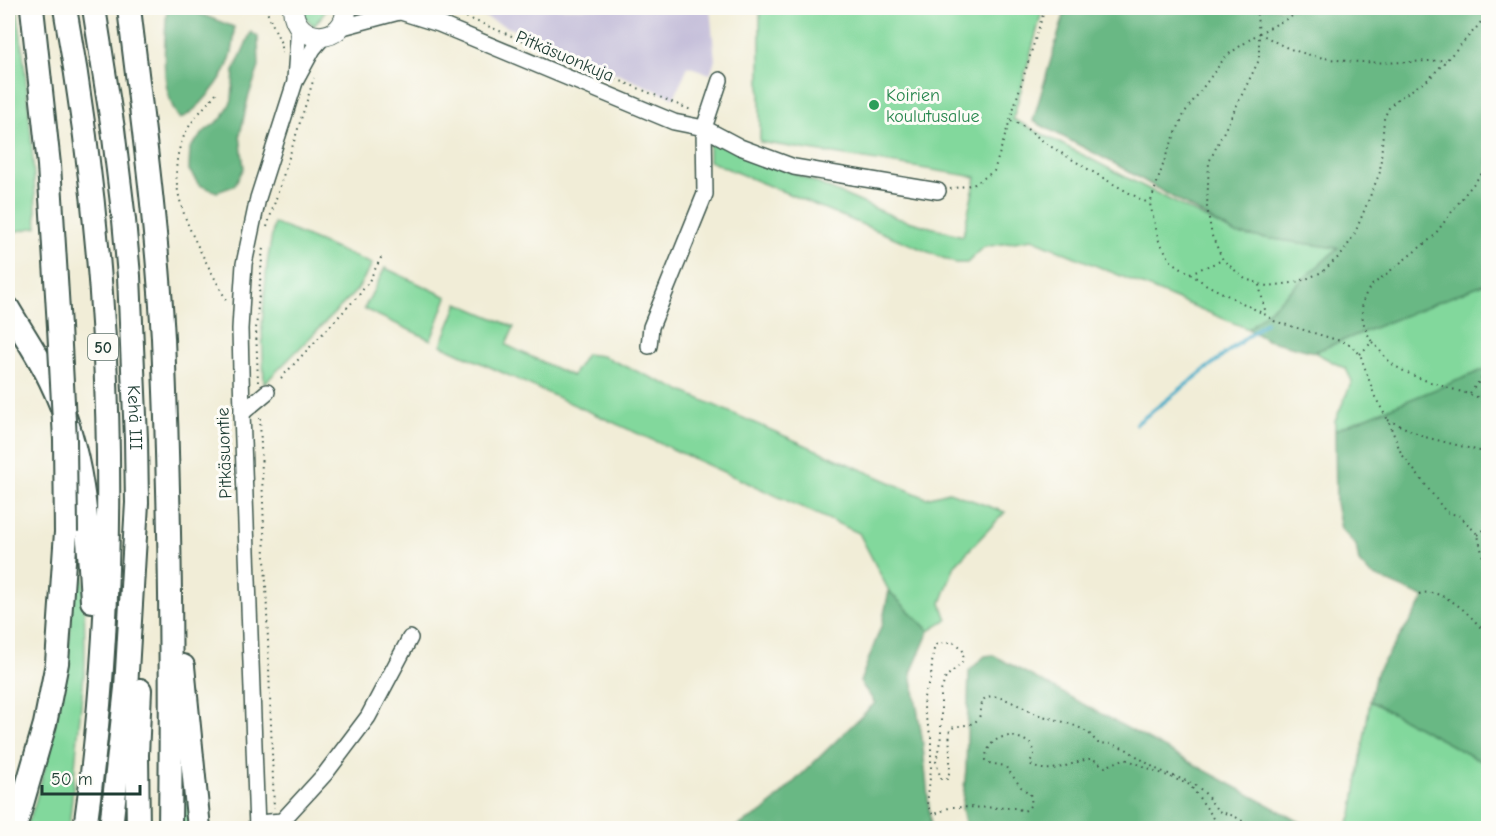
<svg xmlns="http://www.w3.org/2000/svg" width="1496" height="836" font-family="'Comic Neue',sans-serif">
  <rect width="100%" height="100%" fill="#fdfcf7"/>
  <filter id="ink" filterUnits="userSpaceOnUse"><feTurbulence type="fractalNoise" baseFrequency=".0167" numOctaves="2"/><feDisplacementMap in="SourceGraphic" scale="12" xChannelSelector="R" yChannelSelector="G"/><feConvolveMatrix kernelMatrix="1 2 1 2 8 2 1 2 1" color-interpolation-filters="sRGB"/></filter>
  <filter id="wash" filterUnits="userSpaceOnUse"><feTurbulence type="fractalNoise" baseFrequency=".008" numOctaves="4" result="noise"/><feDisplacementMap in="SourceGraphic" scale="24" xChannelSelector="R" yChannelSelector="G"/><feGaussianBlur stdDeviation="1.35" result="paint"/><feColorMatrix in="noise" values="0 0 0 0 0 0 0 0 0 0 0 0 0 0 0 0 0 1.4 0 .05"/><feComposite in="paint" operator="in"/></filter>
  <g filter="url(#wash)">
    <rect width="100%" height="100%" fill="#f1edd7"/>
    <polygon fill="#c6c0da" points="463,8 710,8 715,60 710,74 688,66 674,98"/>
    <g fill="#82d89c" stroke="#508a68" stroke-width="1.5">
      <path d="M8,8h9c11,72 16,146 20,219l-29,6z"/>
      <polygon points="304,8 328,8 314,26 304,16"/>
      <polygon points="760,8 1043,8 1013,119 1236,234 1338,248 1248,329 1032,239 984,247 967,263 955,263 709,161 709,141 739,149 897,218 963,236 976,177 760,142"/>
      <polygon points="274,223 372,264 357,290 264,384 262,326 267,264"/>
      <polygon points="385,268 447,297 431,340 364,309"/>
      <polygon points="1488,282 1488,368 1335,430 1335,421 1352,381 1346,369 1314,352"/>
      <polygon points="458,303 514,327 506,345 572,376 586,354 602,356 926,498 949,492 1005,512 955,565 941,603 947,620 929,631 889,591 859,533 441,345"/>
      <polygon points="76,497 84,573 85,664 69,828 25,828 34,807 47,760 63,685 70,633"/>
      <polygon points="1370,701 1488,765 1488,828 1345,828 1352,815"/>
      <polygon points="181,775 189,775 194,828 179,828"/>
    </g>
    <g fill="#69b884" stroke="#447a5c" stroke-width="1.5">
      <path d="M167,8h18l49,19c0,11 0,21 -4,32 -6,20 -32,52 -50,60 -22,-28 -15,-78 -13,-111z"/>
      <polygon points="1066,8 1488,8 1488,282 1314,352 1267,340 1248,329 1338,248 1236,234 1117,165 1033,121"/>
      <polygon points="251,32 258,37 259,67 248,98 240,135 244,168 234,186 217,192 199,185 189,170 190,148 205,131 222,118 232,100 234,71"/>
      <polygon points="1488,368 1488,765 1370,701 1376,673 1425,598 1370,574 1359,562 1356,545 1341,529 1336,503 1335,430"/>
      <polygon points="889,591 929,631 911,673 922,737 931,828 734,828 763,812 875,703 860,682 882,624"/>
      <polygon points="993,655 1311,828 966,828 962,808 966,769 969,671 985,656"/>
    </g>
    <g fill="none" stroke-linecap="round" stroke-linejoin="round">
      <polyline stroke="#49adc8" stroke-width="4" points="1136,424 1266,322"/>
    </g>
  </g>
  <g filter="url(#ink)">
    <g fill="none" stroke-linecap="round" stroke-linejoin="round">
      <defs>
        <g id="minor">
          <polyline points="388,8 439,24 674,122 704,128 720,80"/>
          <polyline points="339,28 399,12"/>
          <polyline points="295,79 299,26"/>
          <polyline points="649,346 651,327 705,194 704,128 740,147 794,167 938,191"/>
          <polyline points="242,413 267,392"/>
          <polyline points="257,823 282,821 325,774 368,717 410,638"/>
          <polyline points="257,828 242,413 240,329 242,294 244,264 258,198 295,82 313,49 324,36"/>
        </g>
        <path id="major" d="M293,8c1,38 54,37 53,0"/>
        <g id="highway">
          <polyline points="32,8 49,165 59,327"/>
          <path d="M65,8c48,267 58,551 20,820"/>
          <path id="s1" d="M94,8l19,121 11,91 5,56 7,163 1,64 -11,185 -15,140"/>
          <path d="M129,8c13,109 28,219 34,330 7,163 9,327 7,490"/>
          <path d="M8,308c14,24 30,47 42,72 34,69 38,146 42,221"/>
          <polyline points="183,666 199,828"/>
          <polyline points="15,828 45,724 57,663 66,532"/>
          <polyline points="138,828 137,755 140,690"/>
        </g>
      </defs>
      <use href="#minor" stroke="#3e574c" stroke-width="18"/>
      <use href="#major" stroke="#3e574c" stroke-width="22"/>
      <use href="#highway" stroke="#3e574c" stroke-width="26"/>
      <g stroke="#3e574c" stroke-width="2" stroke-dasharray="1.5 4.5" stroke-linecap="butt">
        <polyline points="269,8 267,12 280,41 282,53"/>
        <polyline points="444,8 691,110"/>
        <polyline points="1256,8 1259,33 1259,60 1209,162 1207,207 1212,236 1223,260 1245,279 1268,286 1292,283 1306,279 1322,272 1343,253 1355,233 1380,172 1384,119 1388,109 1396,100 1429,79 1478,26 1488,12"/>
        <polyline points="1308,8 1259,33 1226,56 1185,112 1167,153 1150,204 1159,241 1171,261 1207,285 1266,315 1274,321 1347,343 1360,354 1375,397 1388,420 1401,453 1446,512 1460,516 1478,535 1488,580 1486,621 1482,628"/>
        <path d="M1259,33c10,5 19,11 29,15 49,19 107,15 158,12"/>
        <path d="M216,93c-10,13 -24,26 -31,41 -28,57 18,118 42,168"/>
        <path d="M1011,121c16,5 25,16 39,25 33,20 65,40 100,58"/>
        <polyline points="950,189 975,184 994,171 1045,8"/>
        <polyline points="267,227 314,78"/>
        <polyline points="1190,273 1223,260"/>
        <polyline points="1259,285 1266,314"/>
        <path d="M1372,342c8,7 13,17 23,24 27,17 63,23 93,35"/>
        <path d="M1360,354l12,-12c-11,-19 -15,-38 -1,-56l62,-49 33,-44 22,-27"/>
        <polyline points="281,378 359,295 369,281 383,254"/>
        <polyline points="258,382 256,329 263,247"/>
        <polyline points="1470,393 1488,370"/>
        <polyline points="260,418 274,808"/>
        <polyline points="1388,420 1425,437 1480,451 1488,448"/>
        <polyline points="1478,535 1485,529"/>
        <path d="M1419,594c24,-9 58,26 69,44"/>
        <path d="M1221,828l-31,-43 -62,-25 -4,-1 -19,8 -12,-8h-4c-19,4 -38,16 -57,7l-2,-4 4,-7 -1,-9c-19,-16 -44,-13 -48,14l4,3 16,3 16,21 9,7c3,8 1,13 -6,17l-9,-3 -64,-1 -18,8 -6,-10 4,-36v-32l-6,-22 -2,-15 8,-23 2,-25 3,-7c12,-5 22,-5 28,8l-2,10 -16,14 -5,14v45l-5,26 5,17h6c6,-11 1,-36 3,-50 8,-5 19,-2 26,-8 8,-6 2,-20 11,-24 13,-4 37,12 49,17 15,5 39,9 52,19 4,2 6,7 10,10l14,1 14,5 30,20 38,15 10,8 14,19 16,5 20,12"/>
      </g>
      <use href="#minor" stroke="#fff" stroke-width="15"/>
      <use href="#major" stroke="#fff" stroke-width="20"/>
      <use href="#highway" stroke="#fff" stroke-width="22"/>
      <defs>
        <polyline id="highway-bridge" points="59,327 65,440 66,532"/>
      </defs>
      <use href="#highway-bridge" stroke="#3e574c" stroke-width="26" stroke-linecap="butt"/>
      <use href="#highway-bridge" stroke="#fff" stroke-width="22"/>
    </g>
  </g>
  <circle fill="#2e9e5b" stroke="#fdfcf7" stroke-width="2" cx="874" cy="105" r="6"/>
  <g text-anchor="middle" stroke-width="6" stroke-linejoin="round" paint-order="stroke">
    <rect fill="#fdfcf7" stroke="#62766e" stroke-width="1.5" x="88" y="334" width="30" height="26" rx="4.5"/>
    <g font-size="16" font-weight="bold" fill="#1f3d34">
      <text x="103" y="353">50</text>
    </g>
    <g font-size="18" fill="#1f3d34" stroke="#fdfcf7">
      <text transform="translate(565 56) rotate(23)" y="6">Pitkäsuonkuja</text>
      <text dy="6" stroke="none"><textPath href="#s1" startOffset="412">Kehä III</textPath></text>
      <text transform="translate(224 453) rotate(-92)" y="6">Pitkäsuontie</text>
    </g>
    <g font-size="18" fill="#27864d" stroke="#fdfcf7" text-anchor="start">
      <text x="886" y="101">Koirien<tspan x="886" dy="21">koulutusalue</tspan></text>
    </g>
  </g>
  <rect width="1496" height="836" fill="none" stroke="#fdfcf7" stroke-width="30"/>
  <path d="M42 785v9h98v-9" fill="none" stroke="#1f3d34" stroke-width="3"/>
  <text x="51" y="785" font-size="18" fill="#1f3d34" stroke="#fdfcf7" stroke-width="4.5" paint-order="stroke">50 m</text>
</svg>
